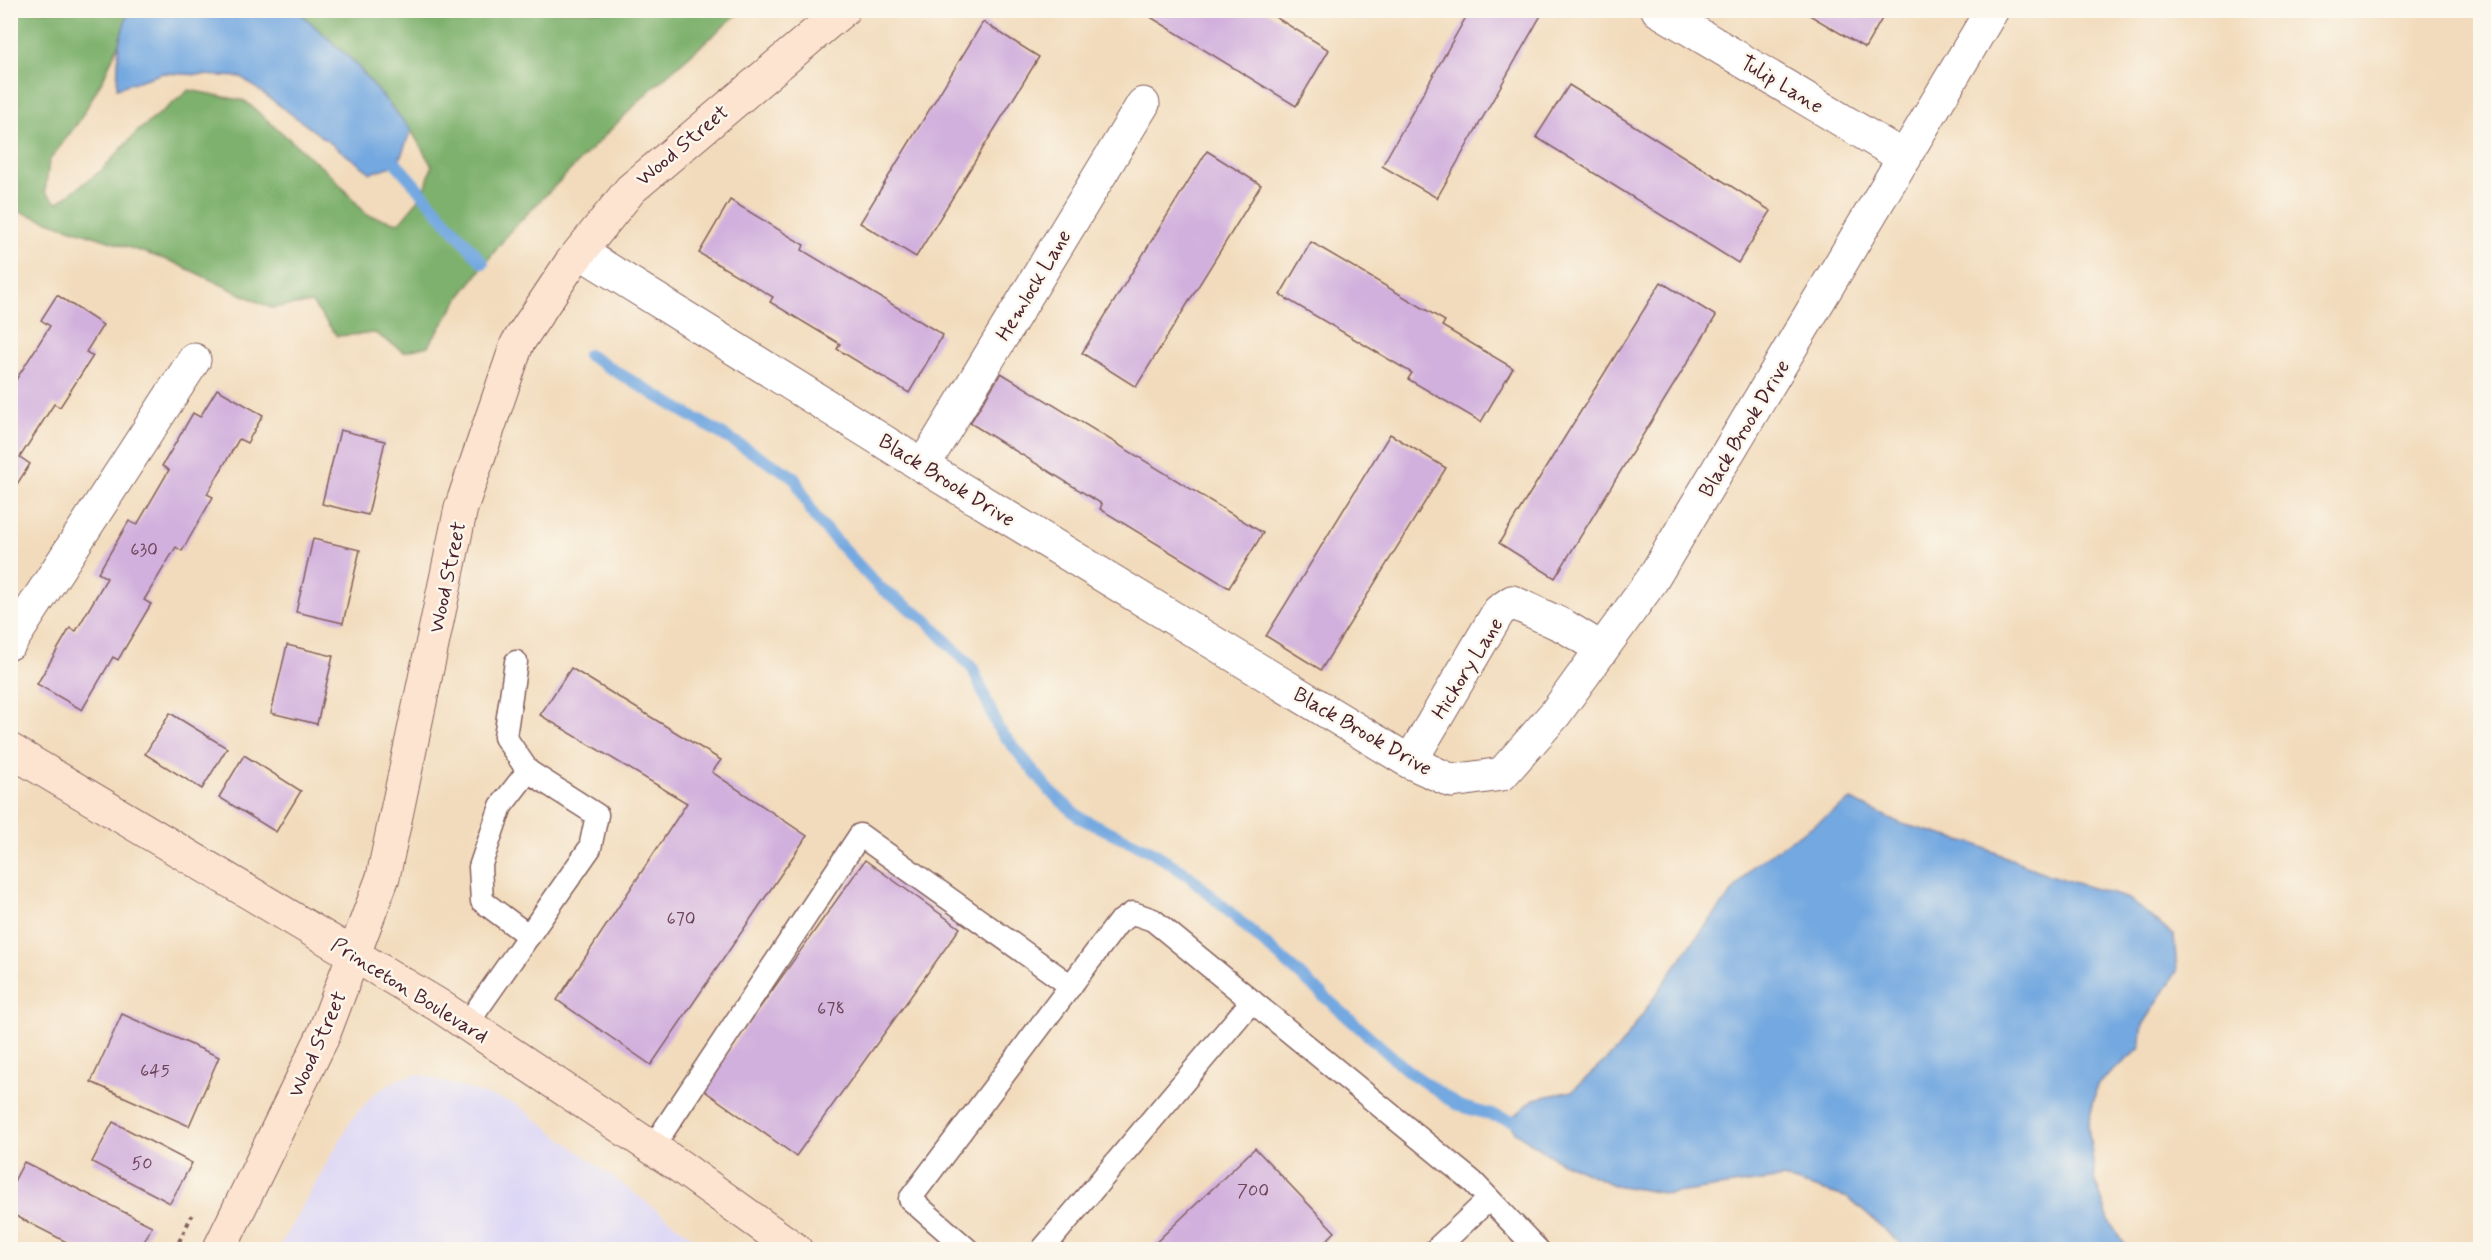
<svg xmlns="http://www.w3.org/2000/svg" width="2491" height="1260" font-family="Mynerve,sans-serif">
  <rect width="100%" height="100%" fill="#fbf7ec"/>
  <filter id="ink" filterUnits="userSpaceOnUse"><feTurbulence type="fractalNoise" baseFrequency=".0167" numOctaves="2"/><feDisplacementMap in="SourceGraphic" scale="12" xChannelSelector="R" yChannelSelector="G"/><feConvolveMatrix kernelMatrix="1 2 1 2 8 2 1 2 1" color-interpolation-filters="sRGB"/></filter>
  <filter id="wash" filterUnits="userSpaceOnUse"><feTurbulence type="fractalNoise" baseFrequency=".008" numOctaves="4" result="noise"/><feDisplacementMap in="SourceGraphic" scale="24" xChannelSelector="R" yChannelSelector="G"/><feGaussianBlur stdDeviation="1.35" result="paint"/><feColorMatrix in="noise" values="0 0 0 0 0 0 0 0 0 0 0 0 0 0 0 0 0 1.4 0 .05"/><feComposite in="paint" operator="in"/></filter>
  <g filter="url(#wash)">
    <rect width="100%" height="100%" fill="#f2dbbc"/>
    <polygon fill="#dcd6f6" points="419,1074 516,1104 708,1249 278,1249 352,1119 374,1094 398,1079"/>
    <polygon fill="#7eb16d" stroke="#64684c" stroke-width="1.5" points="11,11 128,11 119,43 104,77 79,121 49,161 45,192 57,203 102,170 137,132 189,90 245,101 333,177 367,215 399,223 424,193 432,166 411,130 353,61 298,11 741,11 649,91 511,230 462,294 428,346 404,352 375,333 337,336 312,303 271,308 173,262 11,209"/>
    <g fill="#73a8e0" stroke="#5e6486" stroke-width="1.5">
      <polygon points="128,11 298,11 353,61 411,130 398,164 371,173 241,77 163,73 117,88 119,43"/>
      <polygon points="1851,800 1902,824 1975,844 2049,875 2129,899 2174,936 2177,971 2143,1025 2140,1048 2097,1085 2088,1126 2096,1183 2110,1223 2128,1249 1907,1249 1848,1198 1783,1178 1669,1194 1614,1185 1557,1160 1515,1132 1510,1120 1534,1099 1572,1091 1620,1047 1688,948 1754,865"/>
    </g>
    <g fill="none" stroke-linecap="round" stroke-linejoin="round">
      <g stroke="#73a8e0" stroke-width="12">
        <polyline points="387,153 483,263"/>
        <polyline points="588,355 794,477 815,518 879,587 926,620 973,669 998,728 1050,791 1080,818 1153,852 1189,876 1408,1071 1459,1106 1510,1120 1526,1122"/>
      </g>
    </g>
    <g id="blocks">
      <g fill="#d2b0dd">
        <polygon points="1139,10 1264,10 1329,50 1296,106"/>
        <polygon points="1470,10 1544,10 1437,198 1382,166"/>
        <polygon points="1801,10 1887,10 1865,48"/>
        <polygon points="983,22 1039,57 916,257 860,223"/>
        <polygon points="1569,85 1771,211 1738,263 1536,137"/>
        <polygon points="1207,151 1261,185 1136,387 1082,353"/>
        <polygon points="730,200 804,245 802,250 943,335 909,393 837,349 840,344 770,302 773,297 699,253"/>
        <polygon points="1311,242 1445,321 1442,326 1513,368 1481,422 1408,379 1412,373 1280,295"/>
        <polygon points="1661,282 1716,316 1555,578 1499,543"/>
        <polygon points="57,295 103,325 86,352 93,356 60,407 54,404 20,457 30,464 10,495 10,380 14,383 50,326 41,320"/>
        <polygon points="1001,373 1263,533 1229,588 1100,509 1102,504 970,423"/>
        <polygon points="217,389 263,415 247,443 239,439 207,494 213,497 182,551 176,547 144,600 151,604 118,660 113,657 82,710 37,684 70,628 76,631 107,578 98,573 129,521 137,525 169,470 162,466 193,413 200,417"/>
        <polygon points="340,430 385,441 368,515 322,504"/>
        <polygon points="1390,434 1446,468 1321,670 1266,636"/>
        <polygon points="313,539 360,550 343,623 296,612"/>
        <polygon points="287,645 333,656 317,724 271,713"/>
        <polygon points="571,668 721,760 712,772 807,836 651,1065 557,1000 687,803 540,715"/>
        <polygon points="170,713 227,748 202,789 145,754"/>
        <polygon points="244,755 301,791 276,832 219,797"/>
        <polygon points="865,860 960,928 796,1156 702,1089"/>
        <polygon points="122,1014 219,1057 189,1126 91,1082"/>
        <polygon points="113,1122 192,1163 170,1203 92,1162"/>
        <polygon points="1255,1148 1335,1232 1316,1250 1148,1250"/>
        <polygon points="24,1162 152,1226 140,1250 82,1250 10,1213 10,1189"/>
      </g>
    </g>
  </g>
  <g filter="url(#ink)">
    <use href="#blocks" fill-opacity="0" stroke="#85615e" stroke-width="1.5"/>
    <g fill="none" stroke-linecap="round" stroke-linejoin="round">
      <defs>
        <g id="lane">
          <polyline points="528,771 501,806 480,867 482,901 529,936"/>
          <polyline points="467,1024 590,848 597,815 528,771 505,737 516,662"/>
          <polyline points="652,1148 860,835 1071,986"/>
          <polyline points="968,1250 910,1199 1118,923 1133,913 1153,920 1473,1182 1538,1250"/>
          <polyline points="1042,1250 1252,1001"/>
          <polyline points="1435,1250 1489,1199"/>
        </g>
        <g id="street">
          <polyline points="1658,10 1905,158"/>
          <polyline points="580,252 923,466 1410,762 1452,781 1502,774 1555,714 1652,580 1992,10"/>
          <polyline points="923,466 1143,104"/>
          <polyline points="10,643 194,360"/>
          <polyline points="1410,762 1499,611 1512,602 1564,626 1602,649"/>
        </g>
        <g id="secondary">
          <polyline points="10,750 438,1005 678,1165 796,1250"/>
          <polyline points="219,1250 323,1036 383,877 461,508 517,344 570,264 631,189 843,10"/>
        </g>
      </defs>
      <use href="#lane" stroke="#85615e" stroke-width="25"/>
      <use href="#street" stroke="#85615e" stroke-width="35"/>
      <use href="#secondary" stroke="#85615e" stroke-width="35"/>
      <polyline stroke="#85615e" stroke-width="4" stroke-dasharray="4.5 4.5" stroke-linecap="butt" points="175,1250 192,1215"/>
      <use href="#lane" stroke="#fff" stroke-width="22"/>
      <use href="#street" stroke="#fff" stroke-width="33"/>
      <use href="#secondary" stroke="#fde4d1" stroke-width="33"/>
    </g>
  </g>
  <g text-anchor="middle" stroke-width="5" stroke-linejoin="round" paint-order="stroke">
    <g font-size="18" fill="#6c4358">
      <text x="144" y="555">630</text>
      <text x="681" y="924">670</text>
      <text x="831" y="1014">678</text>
      <text x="155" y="1076">645</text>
      <text x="142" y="1169">50</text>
      <text x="1253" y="1196">700</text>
    </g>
    <g font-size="21" fill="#4a1f2b" stroke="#fbf7ec">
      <text transform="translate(1782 84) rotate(31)" y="7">Tulip Lane</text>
      <text transform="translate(682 145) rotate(-40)" y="7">Wood Street</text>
      <text transform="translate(1033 285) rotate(-59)" y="7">Hemlock Lane</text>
      <text transform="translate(1744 428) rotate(-59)" y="7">Black Brook Drive</text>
      <text transform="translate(947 480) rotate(32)" y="7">Black Brook Drive</text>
      <text transform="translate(447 577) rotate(-78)" y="7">Wood Street</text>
      <text transform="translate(1467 668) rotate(-58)" y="7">Hickory Lane</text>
      <text transform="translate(1363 731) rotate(30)" y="7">Black Brook Drive</text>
      <text transform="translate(410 990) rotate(32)" y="7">Princeton Boulevard</text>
      <text transform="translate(317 1044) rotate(-66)" y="7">Wood Street</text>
    </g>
  </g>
  <rect width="2491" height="1260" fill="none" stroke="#fbf7ec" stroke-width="36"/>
</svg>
